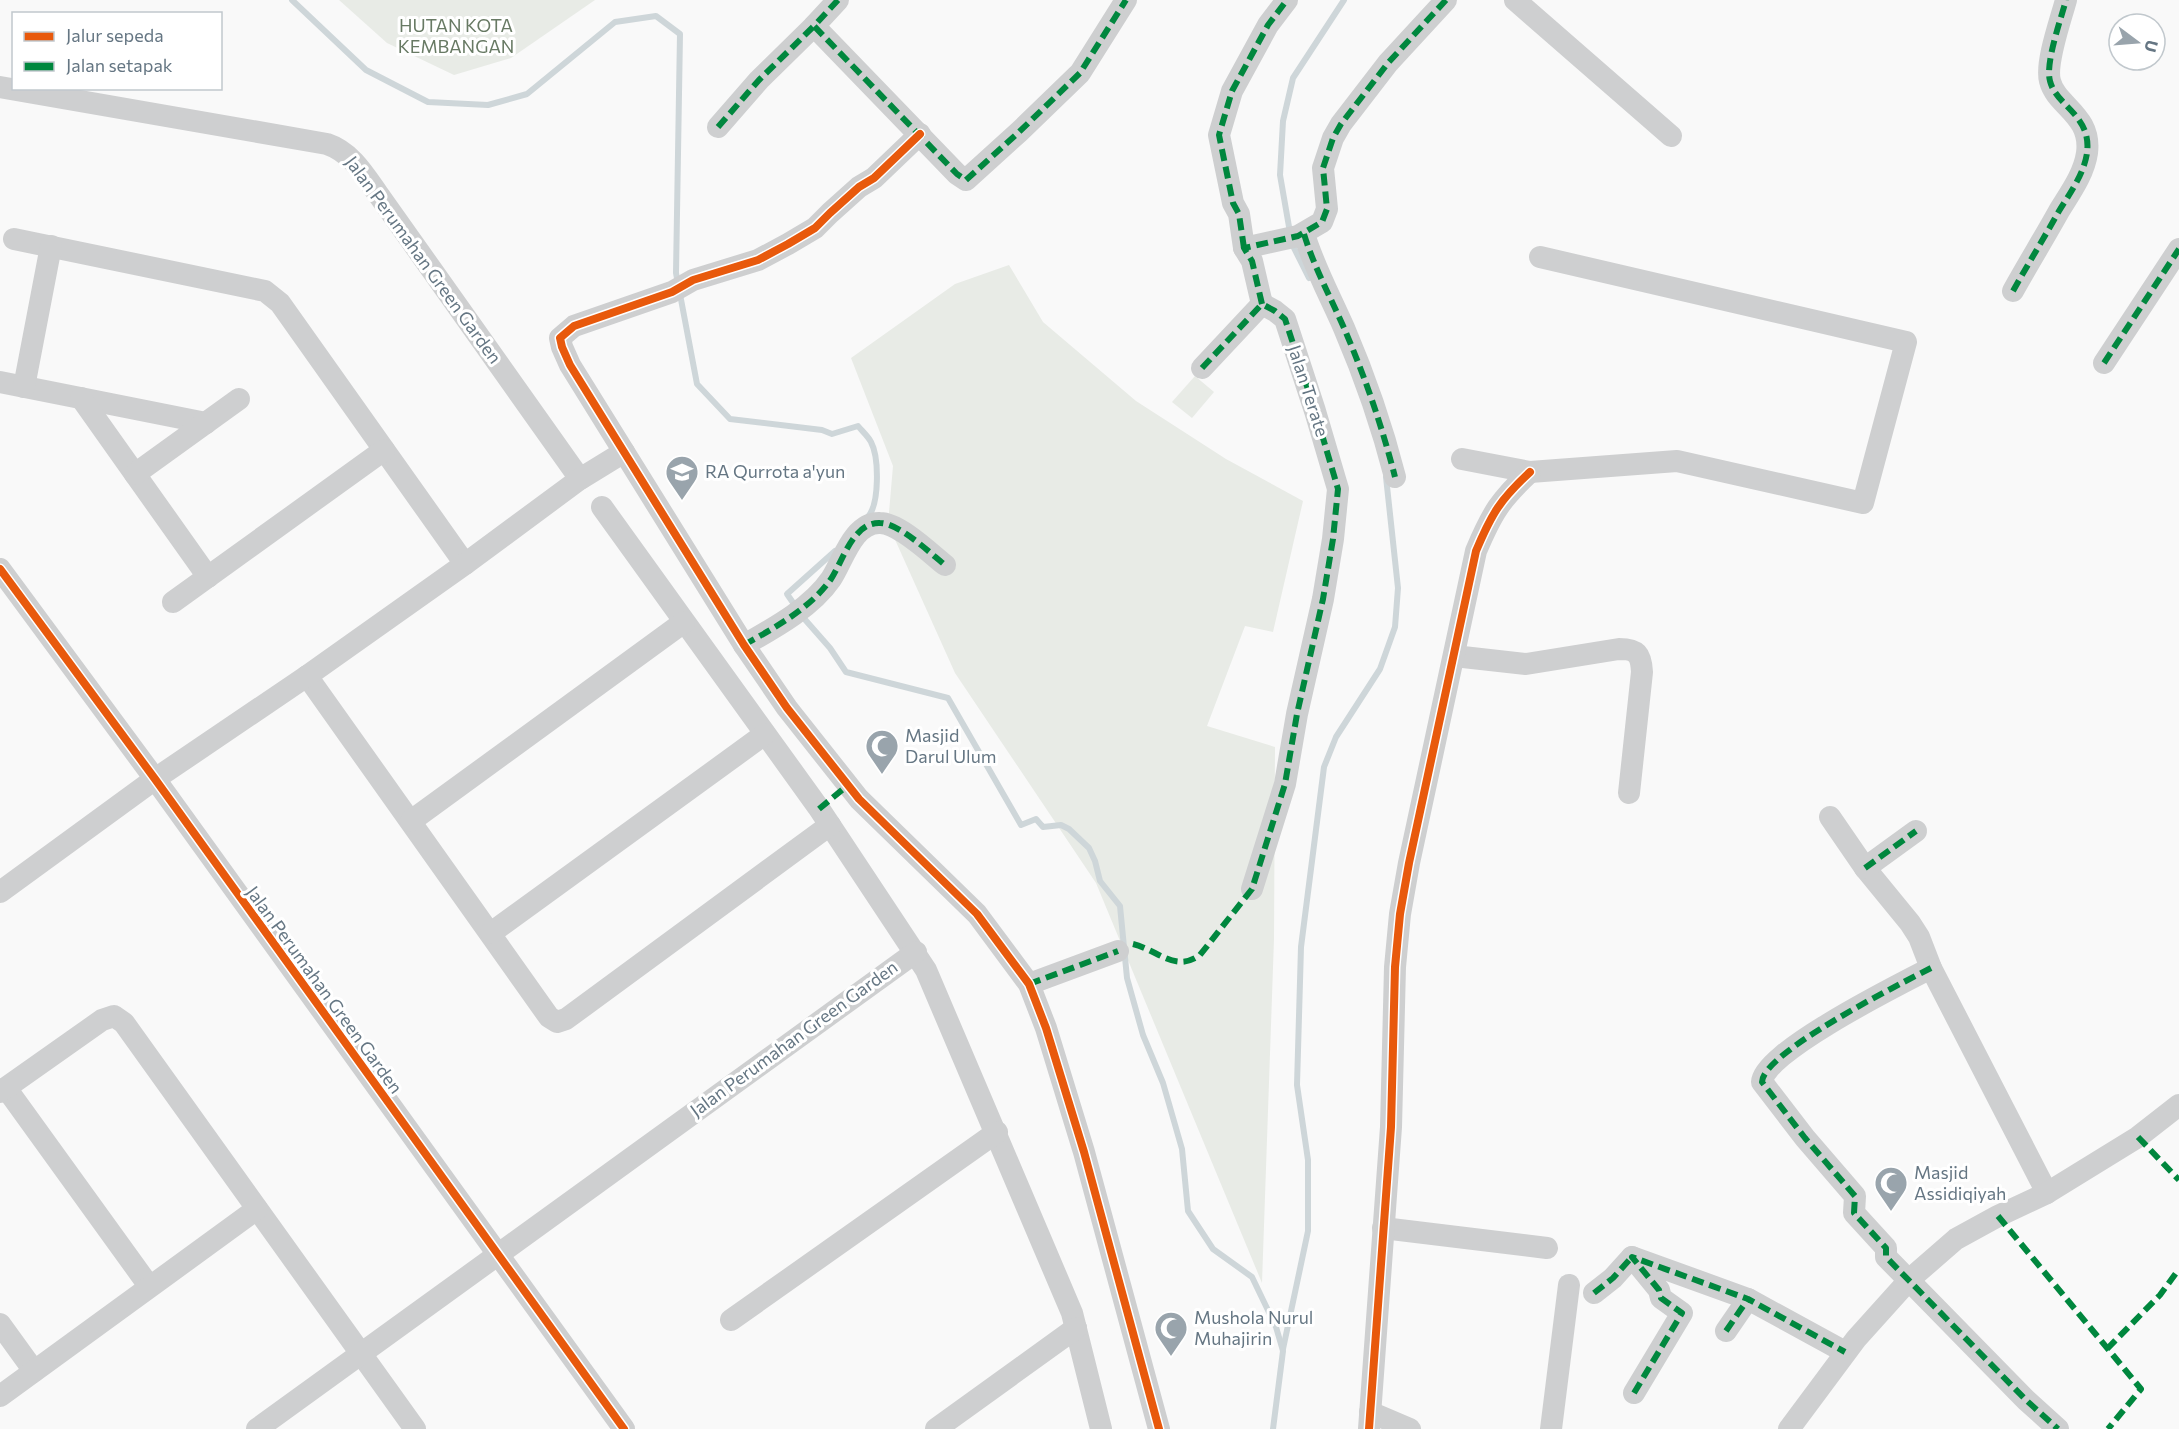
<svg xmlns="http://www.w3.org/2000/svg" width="2179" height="1429" font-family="Commissioner,sans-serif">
  <rect width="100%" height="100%" fill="#f9f9f9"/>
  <g fill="#e8ebe6">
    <polygon points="339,0 595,0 511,58 454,75 387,43"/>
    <polygon points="1009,265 1043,322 1136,401 1226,459 1303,501 1273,632 1245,626 1207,726 1275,747 1274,939 1262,1283 1096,883 955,673 888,524 893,466 851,358 955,284"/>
    <polygon points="1195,376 1214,392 1192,418 1172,402"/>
  </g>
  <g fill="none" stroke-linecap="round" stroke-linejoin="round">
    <g stroke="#ced6d9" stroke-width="6">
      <path d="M292,0l74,70 62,32 60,3 39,-11 88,-72 41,-6 24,18 -4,239 21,111 33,35 92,11 10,4 26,-8c4,5 10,10 13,16 8,15 9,63 -4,76"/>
      <polyline points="1309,278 1292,244 1280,175 1283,121 1293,78 1344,0"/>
      <polyline points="796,607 787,594 835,551"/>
      <polyline points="801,615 830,648 846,672 948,698 1021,825 1036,819 1043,827 1061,825 1069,829 1089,848 1095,861 1100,881 1120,906 1127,978 1143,1035 1163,1083 1182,1149 1188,1211 1213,1249 1252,1277 1276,1327 1283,1351 1273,1429"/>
      <polyline points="1283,1349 1308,1231 1308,1160 1297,1085 1301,947 1324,767 1336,737 1380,669 1395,627 1398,588 1386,477"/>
    </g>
    <g stroke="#cecfd0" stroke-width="22">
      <polyline points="838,0 814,26 957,174 966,180 1019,132 1080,73 1126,0"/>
      <polyline points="1515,0 1671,136"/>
      <path d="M0,87l327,57c24,8 37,30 51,50l202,285"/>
      <polyline points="718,127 759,80 814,26"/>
      <polyline points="920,134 874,178 859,187 830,213 815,228 788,244 758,260 693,280 672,292 574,326 560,338 562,347 570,365 744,645 787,708 859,799 977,914 1029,984 1046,1028 1084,1152 1159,1429"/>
      <path d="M1304,234c10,33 26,62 40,94 21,49 38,98 51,149"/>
      <polyline points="14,239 265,291 280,303 465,564"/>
      <polyline points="1244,248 1239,214 1233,203 1219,135 1232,91 1268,25 1287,0"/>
      <path d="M2013,291c15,-27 31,-53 46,-80 11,-18 25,-37 28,-58 5,-38 -31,-47 -37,-72 -5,-18 11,-62 16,-81"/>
      <polyline points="1262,304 1252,261 1244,248 1298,236 1322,222 1327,209 1323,168 1333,138 1341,124 1388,63 1446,0"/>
      <polyline points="2104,363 2179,249"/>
      <polyline points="1202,368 1262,304"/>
      <polyline points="0,382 206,423"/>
      <polyline points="24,387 51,246"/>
      <polyline points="81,398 208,577"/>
      <polyline points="1462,459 1530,472 1677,461 1863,503 1906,342 1540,257"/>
      <polyline points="135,474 239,399"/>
      <polyline points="602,507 818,807 926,970 1072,1313 1101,1429"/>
      <polyline points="0,569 155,779 624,1429"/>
      <polyline points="173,602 384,450"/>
      <path d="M744,645c30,-17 67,-37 87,-66 12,-18 22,-57 49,-56 19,0 50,30 65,42"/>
      <path d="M1454,656l72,8 93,-15c18,0 22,5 23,23l-13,121"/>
      <polyline points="307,676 549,1017 557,1022 566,1019 830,825"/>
      <polyline points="1830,817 1865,868 1910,923 1919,937 1931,968 2047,1193"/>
      <polyline points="411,821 684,622"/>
      <polyline points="1865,868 1916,831"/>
      <polyline points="1252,889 1285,784 1297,714 1323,599 1333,539 1338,489 1315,411 1285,319 1275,311 1262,304"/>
      <polyline points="0,892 155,779 307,676 465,564 580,479 624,452"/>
      <polyline points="491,933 765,734"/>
      <path d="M1931,968c-29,15 -168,84 -169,114l43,56 50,58 -1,17 32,35v9l140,143 32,29"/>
      <polyline points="1029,984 1118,951"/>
      <polyline points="6,1088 149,1286"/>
      <polyline points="0,1092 102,1020 114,1016 124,1023 415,1429"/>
      <polyline points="1383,1228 1547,1248"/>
      <polyline points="1594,1293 1613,1278 1632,1257"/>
      <polyline points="731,1320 997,1132"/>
      <polyline points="0,1324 34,1371"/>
      <polyline points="1726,1331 1748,1299"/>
      <polyline points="1634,1393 1682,1313 1661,1298 1659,1290 1632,1257 1748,1299 1845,1352"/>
      <polyline points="0,1396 257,1209"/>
      <polyline points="1370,1412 1410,1429"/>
      <polyline points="257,1429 916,952"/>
      <polyline points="936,1429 1076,1328"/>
      <path d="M1369,1429l22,-302 4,-160 5,-53 9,-51 67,-312c16,-38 24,-51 54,-79"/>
      <polyline points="1551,1429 1569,1285"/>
      <polyline points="1789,1429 1856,1339 1910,1279 1956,1239 1998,1216 2047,1193 2138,1137 2179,1105"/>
    </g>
    <g stroke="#00873e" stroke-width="6" stroke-dasharray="12 6" stroke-linecap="butt">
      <polyline points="838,0 814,26 957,174 966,180 1019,132 1080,73 1126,0"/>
      <polyline points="718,127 759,80 814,26"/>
      <path d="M1304,234c10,33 26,62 40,94 21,49 38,98 51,149"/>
      <polyline points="1244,248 1239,214 1233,203 1219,135 1232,91 1268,25 1287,0"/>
      <path d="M2013,291c15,-27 31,-53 46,-80 11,-18 25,-37 28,-58 5,-38 -31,-47 -37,-72 -5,-18 11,-62 16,-81"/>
      <polyline points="1262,304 1252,261 1244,248 1298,236 1322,222 1327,209 1323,168 1333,138 1341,124 1388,63 1446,0"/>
      <polyline points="2104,363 2179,249"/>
      <polyline points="1202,368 1262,304"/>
      <path d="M744,645c30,-17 67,-37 87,-66 12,-18 22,-57 49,-56 19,0 50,30 65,42"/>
      <polyline points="819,809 848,785"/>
      <polyline points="1865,868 1916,831"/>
      <path d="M1133,944c25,6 42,29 67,11l52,-66 33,-105 12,-70 26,-115 10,-60 5,-50 -23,-78 -30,-92 -10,-8 -13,-7"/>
      <path d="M1931,968c-29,15 -168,84 -169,114l43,56 50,58 -1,17 32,35v9l140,143 32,29"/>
      <polyline points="1029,984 1118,951"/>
      <polyline points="2138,1137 2179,1180"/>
      <polyline points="1998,1216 2141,1389 2108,1429"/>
      <polyline points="1594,1293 1613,1278 1632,1257"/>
      <polyline points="1726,1331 1748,1299"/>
      <polyline points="2107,1349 2160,1295 2179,1269"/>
      <polyline points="1634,1393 1682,1313 1661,1298 1659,1290 1632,1257 1748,1299 1845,1352"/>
    </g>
    <defs>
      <g id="cycleway">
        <polyline points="920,134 874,178 859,187 830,213 815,228 788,244 758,260 693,280 672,292 574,326 560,338 562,347 570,365 744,645 787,708 859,799 977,914 1029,984 1046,1028 1084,1152 1159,1429"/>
        <polyline points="0,569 155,779 624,1429"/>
        <path d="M1369,1429l22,-302 4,-160 5,-53 9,-51 67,-312c16,-38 24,-51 54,-79"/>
      </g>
    </defs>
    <use href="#cycleway" stroke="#fff" stroke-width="11"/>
    <use href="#cycleway" stroke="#e8590c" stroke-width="8"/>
  </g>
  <defs>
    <symbol id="school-pin" viewBox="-11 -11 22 30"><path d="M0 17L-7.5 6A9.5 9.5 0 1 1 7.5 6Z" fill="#99a4ac" stroke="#fff"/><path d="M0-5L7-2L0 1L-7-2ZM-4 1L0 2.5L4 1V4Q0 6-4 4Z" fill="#fff"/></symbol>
    <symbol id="mosque-pin" viewBox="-11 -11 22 30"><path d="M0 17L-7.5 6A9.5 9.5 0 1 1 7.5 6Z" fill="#99a4ac" stroke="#fff"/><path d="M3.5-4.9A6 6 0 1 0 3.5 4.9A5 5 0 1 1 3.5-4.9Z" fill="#fff"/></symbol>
  </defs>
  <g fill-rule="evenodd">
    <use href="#school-pin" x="663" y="453" width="38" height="52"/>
    <use href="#mosque-pin" x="863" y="727" width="38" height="52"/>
    <use href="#mosque-pin" x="1872" y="1164" width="38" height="52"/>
    <use href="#mosque-pin" x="1152" y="1309" width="38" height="52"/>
  </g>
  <g text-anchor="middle" stroke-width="6" stroke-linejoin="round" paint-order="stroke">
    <g font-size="18" fill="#687a64" stroke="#fff">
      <text x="456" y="32">HUTAN KOTA<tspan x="456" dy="21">KEMBANGAN</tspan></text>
    </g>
    <g font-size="18" fill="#657683" stroke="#fff">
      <text transform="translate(423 260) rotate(54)" y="6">Jalan Perumahan Green Garden</text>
      <text transform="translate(1308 391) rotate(72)" y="6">Jalan Terate</text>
      <text transform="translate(324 990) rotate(54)" y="6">Jalan Perumahan Green Garden</text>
      <text transform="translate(794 1039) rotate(-36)" y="6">Jalan Perumahan Green Garden</text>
    </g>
    <g font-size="18" fill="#657683" stroke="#fff" text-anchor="start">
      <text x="705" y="478">RA Qurrota a'yun</text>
      <text x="905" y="742">Masjid<tspan x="905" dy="21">Darul Ulum</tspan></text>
      <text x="1914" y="1179">Masjid<tspan x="1914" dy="21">Assidiqiyah</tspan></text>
      <text x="1194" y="1324">Mushola Nurul<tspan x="1194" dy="21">Muhajirin</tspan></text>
    </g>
  </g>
  <rect x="12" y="12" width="210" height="78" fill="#ffffff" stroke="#c1c8cd" stroke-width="1.5"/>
  <rect x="24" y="32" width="30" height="9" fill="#e8590c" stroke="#c1c8cd" stroke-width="1.5"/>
  <text x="66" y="42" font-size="18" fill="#657683">Jalur sepeda</text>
  <rect x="24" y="62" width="30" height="9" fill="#00873e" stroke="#c1c8cd" stroke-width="1.5"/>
  <text x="66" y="72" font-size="18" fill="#657683">Jalan setapak</text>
  <g transform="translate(2137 42) rotate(106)"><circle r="28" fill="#ffffff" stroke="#c1c8cd" stroke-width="1.5"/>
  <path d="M0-4.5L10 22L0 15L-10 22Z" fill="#99a4ac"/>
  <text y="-9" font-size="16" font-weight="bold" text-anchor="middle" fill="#657683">U</text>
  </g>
</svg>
